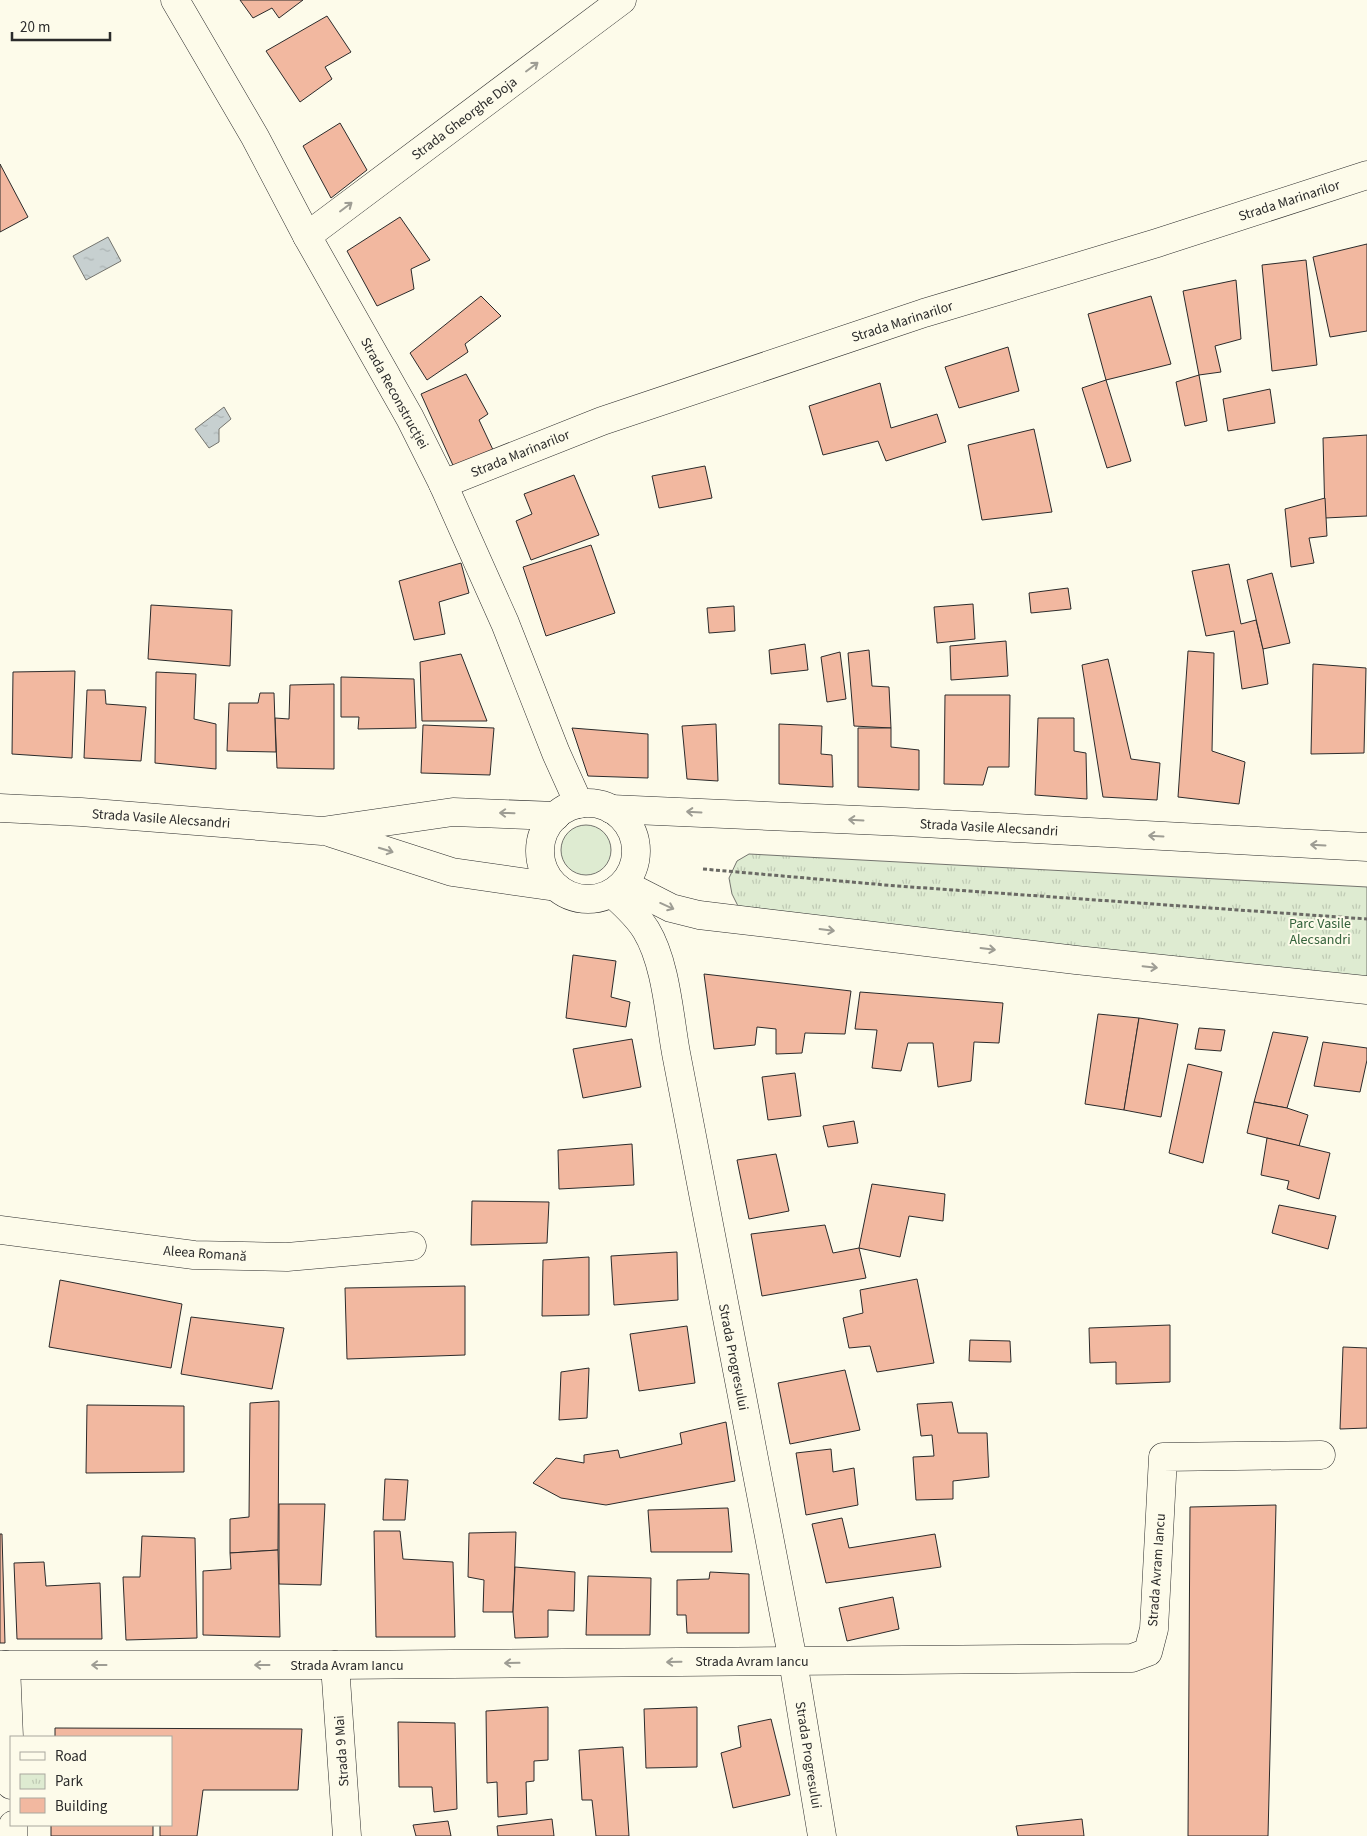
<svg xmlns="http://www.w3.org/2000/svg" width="1367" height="1836" font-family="'Source Sans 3',sans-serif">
  <defs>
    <pattern id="park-tufts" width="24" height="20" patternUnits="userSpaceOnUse" patternTransform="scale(1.25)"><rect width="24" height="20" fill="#deebd1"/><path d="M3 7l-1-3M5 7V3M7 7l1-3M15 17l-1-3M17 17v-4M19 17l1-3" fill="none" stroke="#bfcab4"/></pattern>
    <pattern id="water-ripples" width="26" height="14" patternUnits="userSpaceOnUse" patternTransform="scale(1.25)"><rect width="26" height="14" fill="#c7d0d0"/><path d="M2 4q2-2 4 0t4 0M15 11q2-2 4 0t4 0" fill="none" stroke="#abb3b3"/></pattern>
  </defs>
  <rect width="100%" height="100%" fill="#fdfbea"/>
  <circle fill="#deebd1" stroke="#74746e" cx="586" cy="850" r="25"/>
  <polygon fill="url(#park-tufts)" stroke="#74746e" points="749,854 1367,887 1367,984 738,906 732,894 729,878 737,861"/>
  <g fill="url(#water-ripples)" stroke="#74746e">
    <polygon points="108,237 121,261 86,280 73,256"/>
    <polygon points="224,407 231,419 219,429 219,442 209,448 195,429"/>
  </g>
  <g fill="#f2b8a0" stroke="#2b2b2b">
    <polygon points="240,0 303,0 279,18 272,8 253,18"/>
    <polygon points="327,16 351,52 325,67 332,79 300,102 266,51"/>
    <polygon points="340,123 367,170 331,198 303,146"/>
    <polygon points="0,164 28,217 0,232"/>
    <polygon points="400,217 430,260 411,269 414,289 377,306 347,251"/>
    <polygon points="1367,244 1367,331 1330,337 1313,257"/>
    <polygon points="1306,260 1317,365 1272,371 1262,265"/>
    <polygon points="1236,280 1241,339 1215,346 1221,372 1199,375 1183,291"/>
    <polygon points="481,296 501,316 465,344 468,352 427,380 410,353"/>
    <polygon points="1151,296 1171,364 1106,380 1088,314"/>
    <polygon points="1008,347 1019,391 959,408 945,367"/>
    <polygon points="466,374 488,414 479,420 494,452 456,472 421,394"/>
    <polygon points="1199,375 1207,421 1185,426 1176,382"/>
    <polygon points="1106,380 1131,461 1107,468 1082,388"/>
    <polygon points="880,383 891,428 937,414 946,442 886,461 878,441 823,455 809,406"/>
    <polygon points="1270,389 1275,423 1228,431 1223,399"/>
    <polygon points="1034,429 1052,512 982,520 968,445"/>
    <polygon points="1367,435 1367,516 1325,518 1323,438"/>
    <polygon points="705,466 712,498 659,508 652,476"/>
    <polygon points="574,475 599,535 531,560 516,521 532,514 524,494"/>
    <polygon points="1325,498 1327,536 1309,538 1314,563 1291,567 1285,509"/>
    <polygon points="591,545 615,613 546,636 523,567"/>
    <polygon points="461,563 469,593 439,602 445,634 414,640 399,581"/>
    <polygon points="1229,564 1241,624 1256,620 1263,649 1268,684 1242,689 1234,631 1206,636 1192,571"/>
    <polygon points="1272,573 1290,643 1263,649 1247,580"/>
    <polygon points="1068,588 1071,609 1031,613 1029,593"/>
    <polygon points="973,604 975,639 937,643 934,607"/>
    <polygon points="151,605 232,610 230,666 148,659"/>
    <polygon points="734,606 735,631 709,633 707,608"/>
    <polygon points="1006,641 1008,676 951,680 950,646"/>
    <polygon points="805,644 808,670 771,674 769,650"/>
    <polygon points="869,650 872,686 889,687 891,728 854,726 848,653"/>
    <polygon points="1188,651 1214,653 1212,751 1245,762 1239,804 1178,797"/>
    <polygon points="840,652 846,699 827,702 821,657"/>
    <polygon points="461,654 487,721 422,721 420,662"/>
    <polygon points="1108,659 1131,759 1160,763 1157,800 1103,797 1082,665"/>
    <polygon points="1313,664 1366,668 1364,753 1311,754"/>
    <polygon points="75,671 72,758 12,754 13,672"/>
    <polygon points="156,672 196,674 194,719 216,724 216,769 155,763"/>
    <polygon points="341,677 414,679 416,728 358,729 359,717 341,717"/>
    <polygon points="334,684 334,769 277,768 275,718 289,719 290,685"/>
    <polygon points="87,690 105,690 106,704 146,707 141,761 84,758"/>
    <polygon points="260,693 274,693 276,752 227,751 229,703 258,703"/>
    <polygon points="945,695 1010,695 1009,767 988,767 983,785 944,784"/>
    <polygon points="1038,718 1074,718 1074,751 1086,753 1087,799 1035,795"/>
    <polygon points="716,724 718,781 687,779 682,726"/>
    <polygon points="779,724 822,726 821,754 832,755 833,787 779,784"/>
    <polygon points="423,725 494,728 490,775 421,773"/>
    <polygon points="572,728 648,734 648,778 588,776"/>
    <polygon points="858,728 891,728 891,747 919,750 919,790 858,787"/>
    <polygon points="573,955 616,961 611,997 630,1002 626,1027 566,1018"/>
    <polygon points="704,974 851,991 845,1034 805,1033 802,1053 776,1054 776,1029 757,1027 755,1045 714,1049"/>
    <polygon points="860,992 1003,1003 999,1043 974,1042 971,1081 938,1087 933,1043 908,1043 901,1071 872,1068 877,1030 855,1029"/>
    <polygon points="1098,1014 1139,1018 1124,1110 1085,1104"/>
    <polygon points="1139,1018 1178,1024 1161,1117 1124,1110"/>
    <polygon points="1199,1028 1225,1030 1221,1051 1195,1049"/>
    <polygon points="1273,1032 1308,1037 1287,1108 1254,1102"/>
    <polygon points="632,1039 641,1087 583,1098 573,1049"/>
    <polygon points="1323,1042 1367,1048 1367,1060 1360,1092 1314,1086"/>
    <polygon points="1188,1064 1222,1072 1203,1163 1169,1153"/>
    <polygon points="795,1073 801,1116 768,1120 762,1077"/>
    <polygon points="1254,1102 1287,1108 1308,1115 1299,1146 1247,1133"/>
    <polygon points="854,1121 858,1143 828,1147 823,1126"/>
    <polygon points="1267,1138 1330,1153 1319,1199 1287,1189 1289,1181 1261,1175"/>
    <polygon points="632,1144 634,1185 559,1189 558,1150"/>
    <polygon points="776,1154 789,1211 749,1219 737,1160"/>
    <polygon points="872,1184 945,1194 943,1221 909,1216 900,1257 859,1248"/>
    <polygon points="472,1201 549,1202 547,1243 471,1245"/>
    <polygon points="1279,1205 1336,1216 1328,1249 1272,1233"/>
    <polygon points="825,1225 833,1253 859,1248 866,1278 762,1296 751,1234"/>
    <polygon points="677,1252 678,1300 614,1305 611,1256"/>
    <polygon points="589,1257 589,1315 542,1316 543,1260"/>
    <polygon points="917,1279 934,1363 877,1372 870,1346 849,1348 843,1318 863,1313 860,1290"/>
    <polygon points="60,1280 182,1304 171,1368 49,1347"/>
    <polygon points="465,1286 465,1355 347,1359 345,1288"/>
    <polygon points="191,1317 284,1328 272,1389 181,1374"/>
    <polygon points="1170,1325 1170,1382 1116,1384 1116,1362 1090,1363 1089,1328"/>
    <polygon points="687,1326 695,1383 639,1391 630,1334"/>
    <polygon points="970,1340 1010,1341 1011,1362 969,1361"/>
    <polygon points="1343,1347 1367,1348 1367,1428 1340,1429"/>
    <polygon points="589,1368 587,1418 559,1420 561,1372"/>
    <polygon points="845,1370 860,1430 790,1444 778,1383"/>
    <polygon points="279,1401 278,1550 230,1553 230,1519 249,1517 250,1403"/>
    <polygon points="952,1402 958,1433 987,1433 989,1477 953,1481 953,1499 916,1500 913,1457 934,1456 932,1435 921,1436 917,1404"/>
    <polygon points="87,1405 184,1406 184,1472 86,1473"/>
    <polygon points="726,1422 735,1481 606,1505 561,1498 533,1483 556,1458 584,1463 584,1455 618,1450 620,1458 682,1444 680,1433"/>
    <polygon points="831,1449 833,1472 854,1468 858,1505 806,1515 796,1453"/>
    <polygon points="385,1479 408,1480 405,1520 383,1520"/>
    <polygon points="279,1504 325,1504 321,1585 279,1584"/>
    <polygon points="1276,1505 1268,1836 1188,1836 1190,1507"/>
    <polygon points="728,1508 732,1552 651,1552 648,1510"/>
    <polygon points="842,1518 849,1548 935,1534 941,1567 826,1583 812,1524"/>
    <polygon points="374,1531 400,1531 403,1559 453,1562 455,1637 376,1637"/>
    <polygon points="516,1532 513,1612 483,1612 484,1580 468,1577 469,1533"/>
    <polygon points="0,1534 2,1534 5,1643 0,1643"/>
    <polygon points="142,1536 195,1538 197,1638 126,1640 123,1577 140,1577"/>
    <polygon points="278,1550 280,1637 203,1635 203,1571 231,1569 230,1553"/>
    <polygon points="44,1562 46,1586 100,1583 102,1639 17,1639 14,1563"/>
    <polygon points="515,1567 575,1572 574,1611 548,1610 548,1637 515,1638 513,1612"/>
    <polygon points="710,1572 749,1574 749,1633 687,1633 686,1615 677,1615 677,1580 709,1579"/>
    <polygon points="588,1576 651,1578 650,1635 586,1635"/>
    <polygon points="893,1597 899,1629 847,1641 839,1608"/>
    <polygon points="548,1707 548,1760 534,1761 534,1781 526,1782 527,1814 498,1817 497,1782 487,1783 486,1711"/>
    <polygon points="697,1707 697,1767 646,1768 644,1709"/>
    <polygon points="771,1719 790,1795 733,1808 721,1753 741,1747 738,1726"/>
    <polygon points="398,1722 455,1723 457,1809 434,1812 432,1787 399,1787"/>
    <polygon points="55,1728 302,1729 298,1790 203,1790 197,1836 160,1836 160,1825 171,1825 171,1737 55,1737"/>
    <polygon points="623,1747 629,1836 596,1836 592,1800 582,1800 579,1750"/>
    <polygon points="552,1819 554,1836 498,1836 497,1826"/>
    <polygon points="1082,1819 1084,1836 1018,1836 1016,1826"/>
    <polygon points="448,1821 451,1836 416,1836 413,1825"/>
    <rect x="51" y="1825" width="102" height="11"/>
  </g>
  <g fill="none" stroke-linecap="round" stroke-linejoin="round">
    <defs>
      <g id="street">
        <polyline points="175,0 255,137 307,236 410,418 443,484 505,623 556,753 579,804"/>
        <polyline points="307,236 622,0"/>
        <polyline points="443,484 602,421 924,313 1157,243 1367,175"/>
        <polyline points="0,1230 194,1255 287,1257 412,1246"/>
        <polyline points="0,1665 335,1665 1132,1658 1148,1652 1154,1629 1163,1457 1321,1455"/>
        <polyline points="6,1665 11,1785"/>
        <polyline points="335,1665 347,1836"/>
        <polyline points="13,1825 13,1836"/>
      </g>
      <g id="secondary">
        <circle cx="588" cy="851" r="48"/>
        <polyline points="0,808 81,812 322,831 453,812 556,816"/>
        <polyline points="611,809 905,822 1367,847"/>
        <polyline points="331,833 452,872 556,887"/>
        <polyline points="624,884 671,908 699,915 1076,960 1367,990"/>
        <path d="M612,893c12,11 25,22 34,37 20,33 23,84 30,123l117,608 29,175"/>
      </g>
    </defs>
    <use href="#street" stroke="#2b2b2b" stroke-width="29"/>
    <use href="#secondary" stroke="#2b2b2b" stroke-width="29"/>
    <polyline stroke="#6a6964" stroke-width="3" stroke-dasharray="4 2.5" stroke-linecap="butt" points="703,869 897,886 1367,919"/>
    <use href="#street" stroke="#fdfbea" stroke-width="28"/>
    <use href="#secondary" stroke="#fdfbea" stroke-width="28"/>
  </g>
  <defs><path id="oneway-shaft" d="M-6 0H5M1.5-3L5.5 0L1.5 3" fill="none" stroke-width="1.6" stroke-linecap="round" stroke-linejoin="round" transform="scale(1.25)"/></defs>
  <g stroke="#9e9d94">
    <use href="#oneway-shaft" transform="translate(532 67) rotate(-37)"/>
    <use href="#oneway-shaft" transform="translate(346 207) rotate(-37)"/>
    <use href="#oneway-shaft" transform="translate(694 812) rotate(-177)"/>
    <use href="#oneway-shaft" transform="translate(507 813) rotate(-179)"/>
    <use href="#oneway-shaft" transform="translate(856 820) rotate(-177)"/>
    <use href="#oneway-shaft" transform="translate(1156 836) rotate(-177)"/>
    <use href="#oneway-shaft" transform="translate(1318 845) rotate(-177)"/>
    <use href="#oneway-shaft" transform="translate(386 850) rotate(17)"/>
    <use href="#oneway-shaft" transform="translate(667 906) rotate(24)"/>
    <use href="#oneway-shaft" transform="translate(827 930) rotate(7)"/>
    <use href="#oneway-shaft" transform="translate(988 949) rotate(7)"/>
    <use href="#oneway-shaft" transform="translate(1150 967) rotate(6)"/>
    <use href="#oneway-shaft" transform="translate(674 1662) rotate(179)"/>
    <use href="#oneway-shaft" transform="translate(512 1663) rotate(179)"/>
    <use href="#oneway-shaft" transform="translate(99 1665) rotate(180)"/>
    <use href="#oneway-shaft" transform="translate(262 1665) rotate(180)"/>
  </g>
  <g text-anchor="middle" stroke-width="4" stroke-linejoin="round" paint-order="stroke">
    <g font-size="14" fill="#2b2b2b" stroke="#fdfbea">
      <text transform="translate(464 118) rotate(-37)" y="5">Strada Gheorghe Doja</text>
      <text transform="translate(1289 200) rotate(-18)" y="5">Strada Marinarilor</text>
      <text transform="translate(902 321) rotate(-18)" y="5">Strada Marinarilor</text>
      <text transform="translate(395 393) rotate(61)" y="5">Strada Reconstrucției</text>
      <text transform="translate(520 453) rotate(-22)" y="5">Strada Marinarilor</text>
      <text transform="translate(161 818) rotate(4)" y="5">Strada Vasile Alecsandri</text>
      <text transform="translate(989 827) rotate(3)" y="5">Strada Vasile Alecsandri</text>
      <text transform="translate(205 1253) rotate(4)" y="5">Aleea Romană</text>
      <text transform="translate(734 1357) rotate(79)" y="5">Strada Progresului</text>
      <text transform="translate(1156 1570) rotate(-86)" y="5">Strada Avram Iancu</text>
      <text x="752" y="1666">Strada Avram Iancu</text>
      <text x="347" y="1670">Strada Avram Iancu</text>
      <text transform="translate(341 1751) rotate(-94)" y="5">Strada 9 Mai</text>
      <text transform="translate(809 1755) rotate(81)" y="5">Strada Progresului</text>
    </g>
    <g font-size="14" fill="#34623c" stroke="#fdfbea">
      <text x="1320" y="928">Parc Vasile<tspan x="1320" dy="16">Alecsandri</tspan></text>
    </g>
  </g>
  <rect x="10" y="1736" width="162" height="90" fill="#fdfbea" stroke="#a9a89e"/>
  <rect x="20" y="1752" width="25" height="8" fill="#fdfbea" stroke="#a9a89e"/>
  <text x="55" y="1761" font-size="15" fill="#2b2b2b">Road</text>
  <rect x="20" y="1774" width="25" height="15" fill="url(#park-tufts)" stroke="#a9a89e"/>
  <text x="55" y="1786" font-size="15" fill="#2b2b2b">Park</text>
  <rect x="20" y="1798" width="25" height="15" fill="#f2b8a0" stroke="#a9a89e"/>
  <text x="55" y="1811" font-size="15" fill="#2b2b2b">Building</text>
  <path d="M12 32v8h98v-8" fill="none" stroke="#2b2b2b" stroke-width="2.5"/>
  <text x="20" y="32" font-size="15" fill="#2b2b2b" stroke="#fdfbea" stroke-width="4" paint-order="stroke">20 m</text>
</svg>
